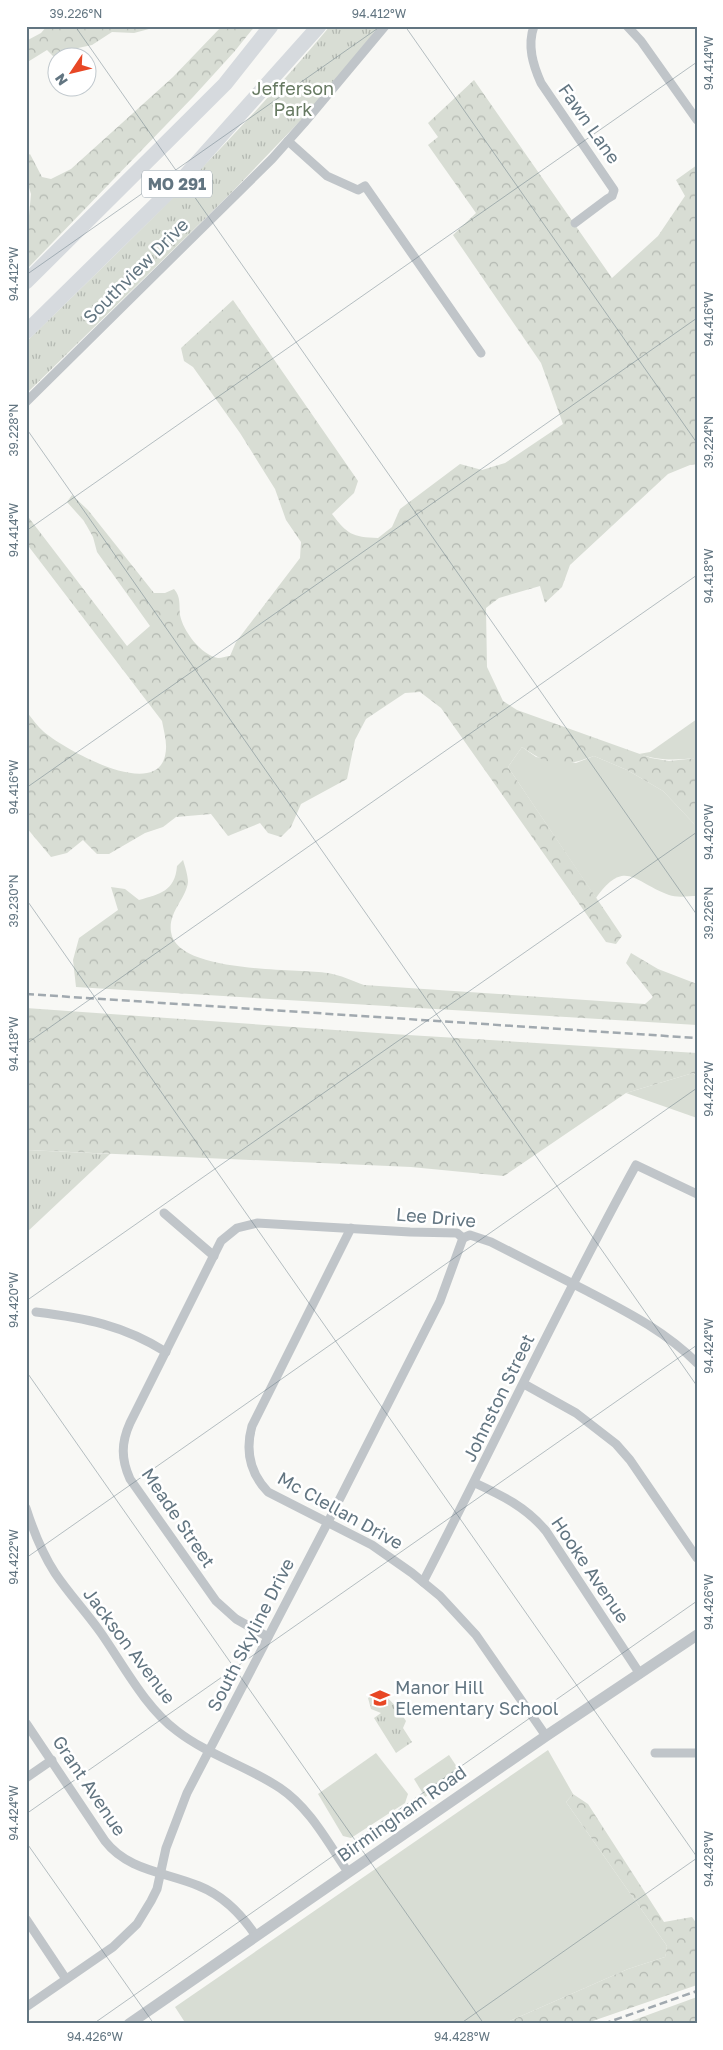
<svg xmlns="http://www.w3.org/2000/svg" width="723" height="2050" font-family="'Golos Text',sans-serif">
  <defs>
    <pattern id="forest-crowns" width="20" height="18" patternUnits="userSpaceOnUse" patternTransform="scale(1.25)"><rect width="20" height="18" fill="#d8ddd4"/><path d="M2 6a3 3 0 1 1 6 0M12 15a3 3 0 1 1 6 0" fill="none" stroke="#b3b8b1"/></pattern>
    <pattern id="park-tufts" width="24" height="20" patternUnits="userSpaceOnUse" patternTransform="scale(1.25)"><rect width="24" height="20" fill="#d8ddd4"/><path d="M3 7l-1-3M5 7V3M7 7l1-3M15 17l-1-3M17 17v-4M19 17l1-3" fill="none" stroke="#b3b8b1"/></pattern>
  </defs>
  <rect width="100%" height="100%" fill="#f8f8f5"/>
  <g fill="#d8ddd4">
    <path d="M697,719v39c-21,2 -38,3 -58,-4l11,-2z"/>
    <path d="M522,747l14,10 40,6 18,-7 33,14 36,21 34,36v69c-9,0 -20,2 -28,-1 -34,-12 -44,-38 -73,3l-88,-131z"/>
    <polygon points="693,1073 697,1077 697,1118 626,1093"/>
    <polygon points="548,1750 573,1794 566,1802 667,1946 665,1957 628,1969 503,2024 186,2024 175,2007"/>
    <polygon points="376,1753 408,1794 405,1803 351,1838 343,1836 318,1794"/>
    <polygon points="449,1755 461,1773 425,1797 414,1779"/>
  </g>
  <g fill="url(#forest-crowns)">
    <polygon points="47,26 160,26 134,33 112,32 92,45 78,48 86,57 58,58 57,60 47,50 26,63 26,41 41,33"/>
    <polygon points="222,26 255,26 234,52 193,97 26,270 26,217 29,216 31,194 26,178 26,157 30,154 42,177 51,179 71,169 173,77"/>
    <path d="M474,80l138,198 46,-42 27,-40 -9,-16 21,-15v299l-7,1 -22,9 -98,91 -8,22 -17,16 -5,-17 -41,12 -13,10 1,59 16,34 14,9 134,48 18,3 28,-3v69l-34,-36 -36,-21 -33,-14c-33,12 -43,11 -72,-9l-14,20 114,169 -6,8 -10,-2 -165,-234 -21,-16 -15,1 -39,26 -11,21 -8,39 -46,25 -10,23 -10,10 -13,-4 -8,-10 -32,13 -17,-22 -35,3 -13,10 -18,6 -36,21h-12l-14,-14 -16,13 -16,4 -25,-30v-116c6,7 11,15 18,21 19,16 110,69 121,24 3,-12 -1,-24 -3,-35l-136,-178v-29l101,132 23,-20 -53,-74 -4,-15 -9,-16 -17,-19 5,-7 16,15 66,83h11l9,-4c7,8 5,16 6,26 3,16 21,40 38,43 4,0 9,-2 12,-2l6,-14 64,-84 1,-16 -15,-22 -11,-31 -35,-56 -47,-66 -9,-6 -3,-13 52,-48 125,181 -4,12 -22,21c15,20 20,23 46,24l14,-11 8,-18 60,-45 22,6 23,-7 58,-39 -22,-61 -88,-128 23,-22 -48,-68 10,-8 -10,-14z"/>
    <path d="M183,860c2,6 5,16 5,22 -2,17 -20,30 -17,50 6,42 124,36 157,41 12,2 25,8 36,12l281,19 8,-7 -27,-34 5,-10 27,16 39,15v41l-621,-38 -3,-27 6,-22 39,-28 -7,-23 14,2 14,11c21,-6 36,-9 38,-34z"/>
    <polygon points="26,1008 392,1034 697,1053 697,1077 693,1073 626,1093 504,1176 411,1167 26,1150"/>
    <polygon points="573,1794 588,1804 664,1922 692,1917 697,1924 697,1985 584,2024 503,2024 628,1969 665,1957 667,1946 566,1802"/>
    <polygon points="697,1997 697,2024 623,2024"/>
  </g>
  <g fill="url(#park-tufts)">
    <path d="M330,26h49l-42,53 -36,41 -70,73 -205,201v-52c105,-102 211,-204 304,-316z"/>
    <polygon points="26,1150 110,1154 26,1233"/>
    <path d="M378,1691c13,8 20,18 28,30l-3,7 9,14 -16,11 -22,-35 7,-5 -10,-4 -3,-11z"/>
  </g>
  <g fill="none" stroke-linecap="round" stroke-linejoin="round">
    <g stroke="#c0c5c9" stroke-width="9">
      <path d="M534,26c-7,20 -1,39 7,57l73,107 -2,6 -5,3 -32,24"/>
      <polyline points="627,26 641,41 697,120"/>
      <polyline points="288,141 327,176 358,190 365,186 481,353"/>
      <polyline points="26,402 272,159 304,123 385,26"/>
      <polyline points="164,1213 214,1256"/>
      <path d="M351,1228l-99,198c-7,25 -2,47 16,66l104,53 40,28 28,23 36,39 70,101"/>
      <path d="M463,1238l7,-3 21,7c32,16 64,33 96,49 40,21 78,40 110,72"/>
      <path d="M36,1312c49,6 87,13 130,40"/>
      <polyline points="524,1384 576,1413 616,1444 630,1460 697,1558"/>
      <path d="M475,1483c28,13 51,24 71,48l94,143"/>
      <path d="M26,1508c7,22 16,45 29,65 14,21 32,40 46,60 23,33 44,74 76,98 31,24 70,35 103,57 30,20 48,55 68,84"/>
      <path d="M423,1582c72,-139 138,-281 213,-417l61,29"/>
      <path d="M268,1637l-32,-18 -20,-18 -86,-122c-9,-20 -9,-36 0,-56l91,-182 16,-13 20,-5 153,9 47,1 6,5"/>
      <path d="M26,1723l79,118c23,30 61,31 94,45 25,10 43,29 57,50"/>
      <polyline points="655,1753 697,1753"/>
      <polyline points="26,1778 52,1760"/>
      <polyline points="26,1919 66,1979"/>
      <polyline points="26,2007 113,1947 137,1924 151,1901 157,1889 166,1848 187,1793 328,1522 440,1301 463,1238"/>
    </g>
    <polyline stroke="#c0c5c9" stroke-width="11" points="129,2024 546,1736 697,1635"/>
    <g stroke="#d6dade" stroke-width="15">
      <polyline points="26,282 225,84 271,26"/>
      <polyline points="26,332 185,176 319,26"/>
    </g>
    <g stroke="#a1a9af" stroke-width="2.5" stroke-dasharray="8 4" stroke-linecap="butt">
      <polyline points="26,994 697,1038"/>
      <polyline points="603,2024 697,1991"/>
    </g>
  </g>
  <path fill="none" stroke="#627581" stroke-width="1" stroke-opacity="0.45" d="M75,26l622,889M405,26l292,417M26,275l355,-249M26,428l671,958M26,531l671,-469M26,788l671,-470M26,899l671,958M26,1044l671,-469M26,1301l671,-469M26,1371l458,653M26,1558l671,-470M26,1814l671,-469M26,1842l128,182M93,2024l604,-423M460,2024l237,-166"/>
  <defs>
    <symbol id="school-bare" viewBox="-9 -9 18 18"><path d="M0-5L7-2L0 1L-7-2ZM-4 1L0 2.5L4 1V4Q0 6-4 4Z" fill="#e84725" stroke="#fff" stroke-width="2.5" paint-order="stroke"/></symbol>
  </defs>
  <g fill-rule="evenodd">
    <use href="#school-bare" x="366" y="1684" width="28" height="28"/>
  </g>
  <g text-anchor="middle" stroke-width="5" stroke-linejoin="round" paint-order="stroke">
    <rect fill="#fff" stroke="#919ea7" stroke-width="1" x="142" y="170.5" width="70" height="27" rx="4"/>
    <g font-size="16" font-weight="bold" fill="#627581">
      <text x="177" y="190">MO 291</text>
    </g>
    <g font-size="18" fill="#667961" stroke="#fff">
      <text x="293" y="95">Jefferson<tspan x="293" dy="21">Park</tspan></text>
    </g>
    <g font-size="18" fill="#627581" stroke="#fff">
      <text transform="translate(589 124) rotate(55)" y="6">Fawn Lane</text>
      <text transform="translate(136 271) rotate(-45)" y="6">Southview Drive</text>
      <text transform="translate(436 1218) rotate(5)" y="6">Lee Drive</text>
      <text transform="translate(499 1398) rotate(-64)" y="6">Johnston Street</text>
      <text transform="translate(340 1511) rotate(29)" y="6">Mc Clellan Drive</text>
      <text transform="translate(178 1518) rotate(56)" y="6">Meade Street</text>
      <text transform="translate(590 1570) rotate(56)" y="6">Hooke Avenue</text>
      <text transform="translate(251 1635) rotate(-63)" y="6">South Skyline Drive</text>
      <text transform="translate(129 1646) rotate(53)" y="6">Jackson Avenue</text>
      <text transform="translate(89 1786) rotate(56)" y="6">Grant Avenue</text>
      <text transform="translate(402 1814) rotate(-35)" y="6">Birmingham Road</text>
    </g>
    <g font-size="18" fill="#627581" stroke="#fff" text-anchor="start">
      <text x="395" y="1694">Manor Hill<tspan x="395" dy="21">Elementary School</tspan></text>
    </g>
  </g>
  <rect width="723" height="2050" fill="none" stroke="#ffffff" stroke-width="55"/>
  <g transform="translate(72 72) rotate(235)"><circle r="24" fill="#ffffff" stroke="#c0c8cd"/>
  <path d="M0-4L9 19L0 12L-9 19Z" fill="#e84725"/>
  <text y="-8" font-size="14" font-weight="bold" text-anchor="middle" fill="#627581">N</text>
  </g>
  <rect x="28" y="28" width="668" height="1994" fill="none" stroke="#627581" stroke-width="2"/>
  <g font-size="12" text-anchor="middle" fill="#627581">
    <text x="76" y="18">39.226°N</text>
    <text x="379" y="18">94.412°W</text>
    <text transform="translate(709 63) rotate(-90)" y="4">94.414°W</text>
    <text transform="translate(14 274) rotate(-90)" y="4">94.412°W</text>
    <text transform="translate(709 319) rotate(-90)" y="4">94.416°W</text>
    <text transform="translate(14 430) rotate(-90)" y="4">39.228°N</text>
    <text transform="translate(709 442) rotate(-90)" y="4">39.224°N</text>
    <text transform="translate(14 530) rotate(-90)" y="4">94.414°W</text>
    <text transform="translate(709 576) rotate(-90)" y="4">94.418°W</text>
    <text transform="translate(14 787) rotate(-90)" y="4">94.416°W</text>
    <text transform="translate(709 832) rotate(-90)" y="4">94.420°W</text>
    <text transform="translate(14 901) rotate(-90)" y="4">39.230°N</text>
    <text transform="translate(709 913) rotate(-90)" y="4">39.226°N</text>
    <text transform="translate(14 1044) rotate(-90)" y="4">94.418°W</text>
    <text transform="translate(709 1089) rotate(-90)" y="4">94.422°W</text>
    <text transform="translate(14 1300) rotate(-90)" y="4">94.420°W</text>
    <text transform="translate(709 1346) rotate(-90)" y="4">94.424°W</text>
    <text transform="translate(14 1557) rotate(-90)" y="4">94.422°W</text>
    <text transform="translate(709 1602) rotate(-90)" y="4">94.426°W</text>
    <text transform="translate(14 1813) rotate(-90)" y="4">94.424°W</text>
    <text transform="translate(709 1859) rotate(-90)" y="4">94.428°W</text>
    <text x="95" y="2041">94.426°W</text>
    <text x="462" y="2041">94.428°W</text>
  </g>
</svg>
